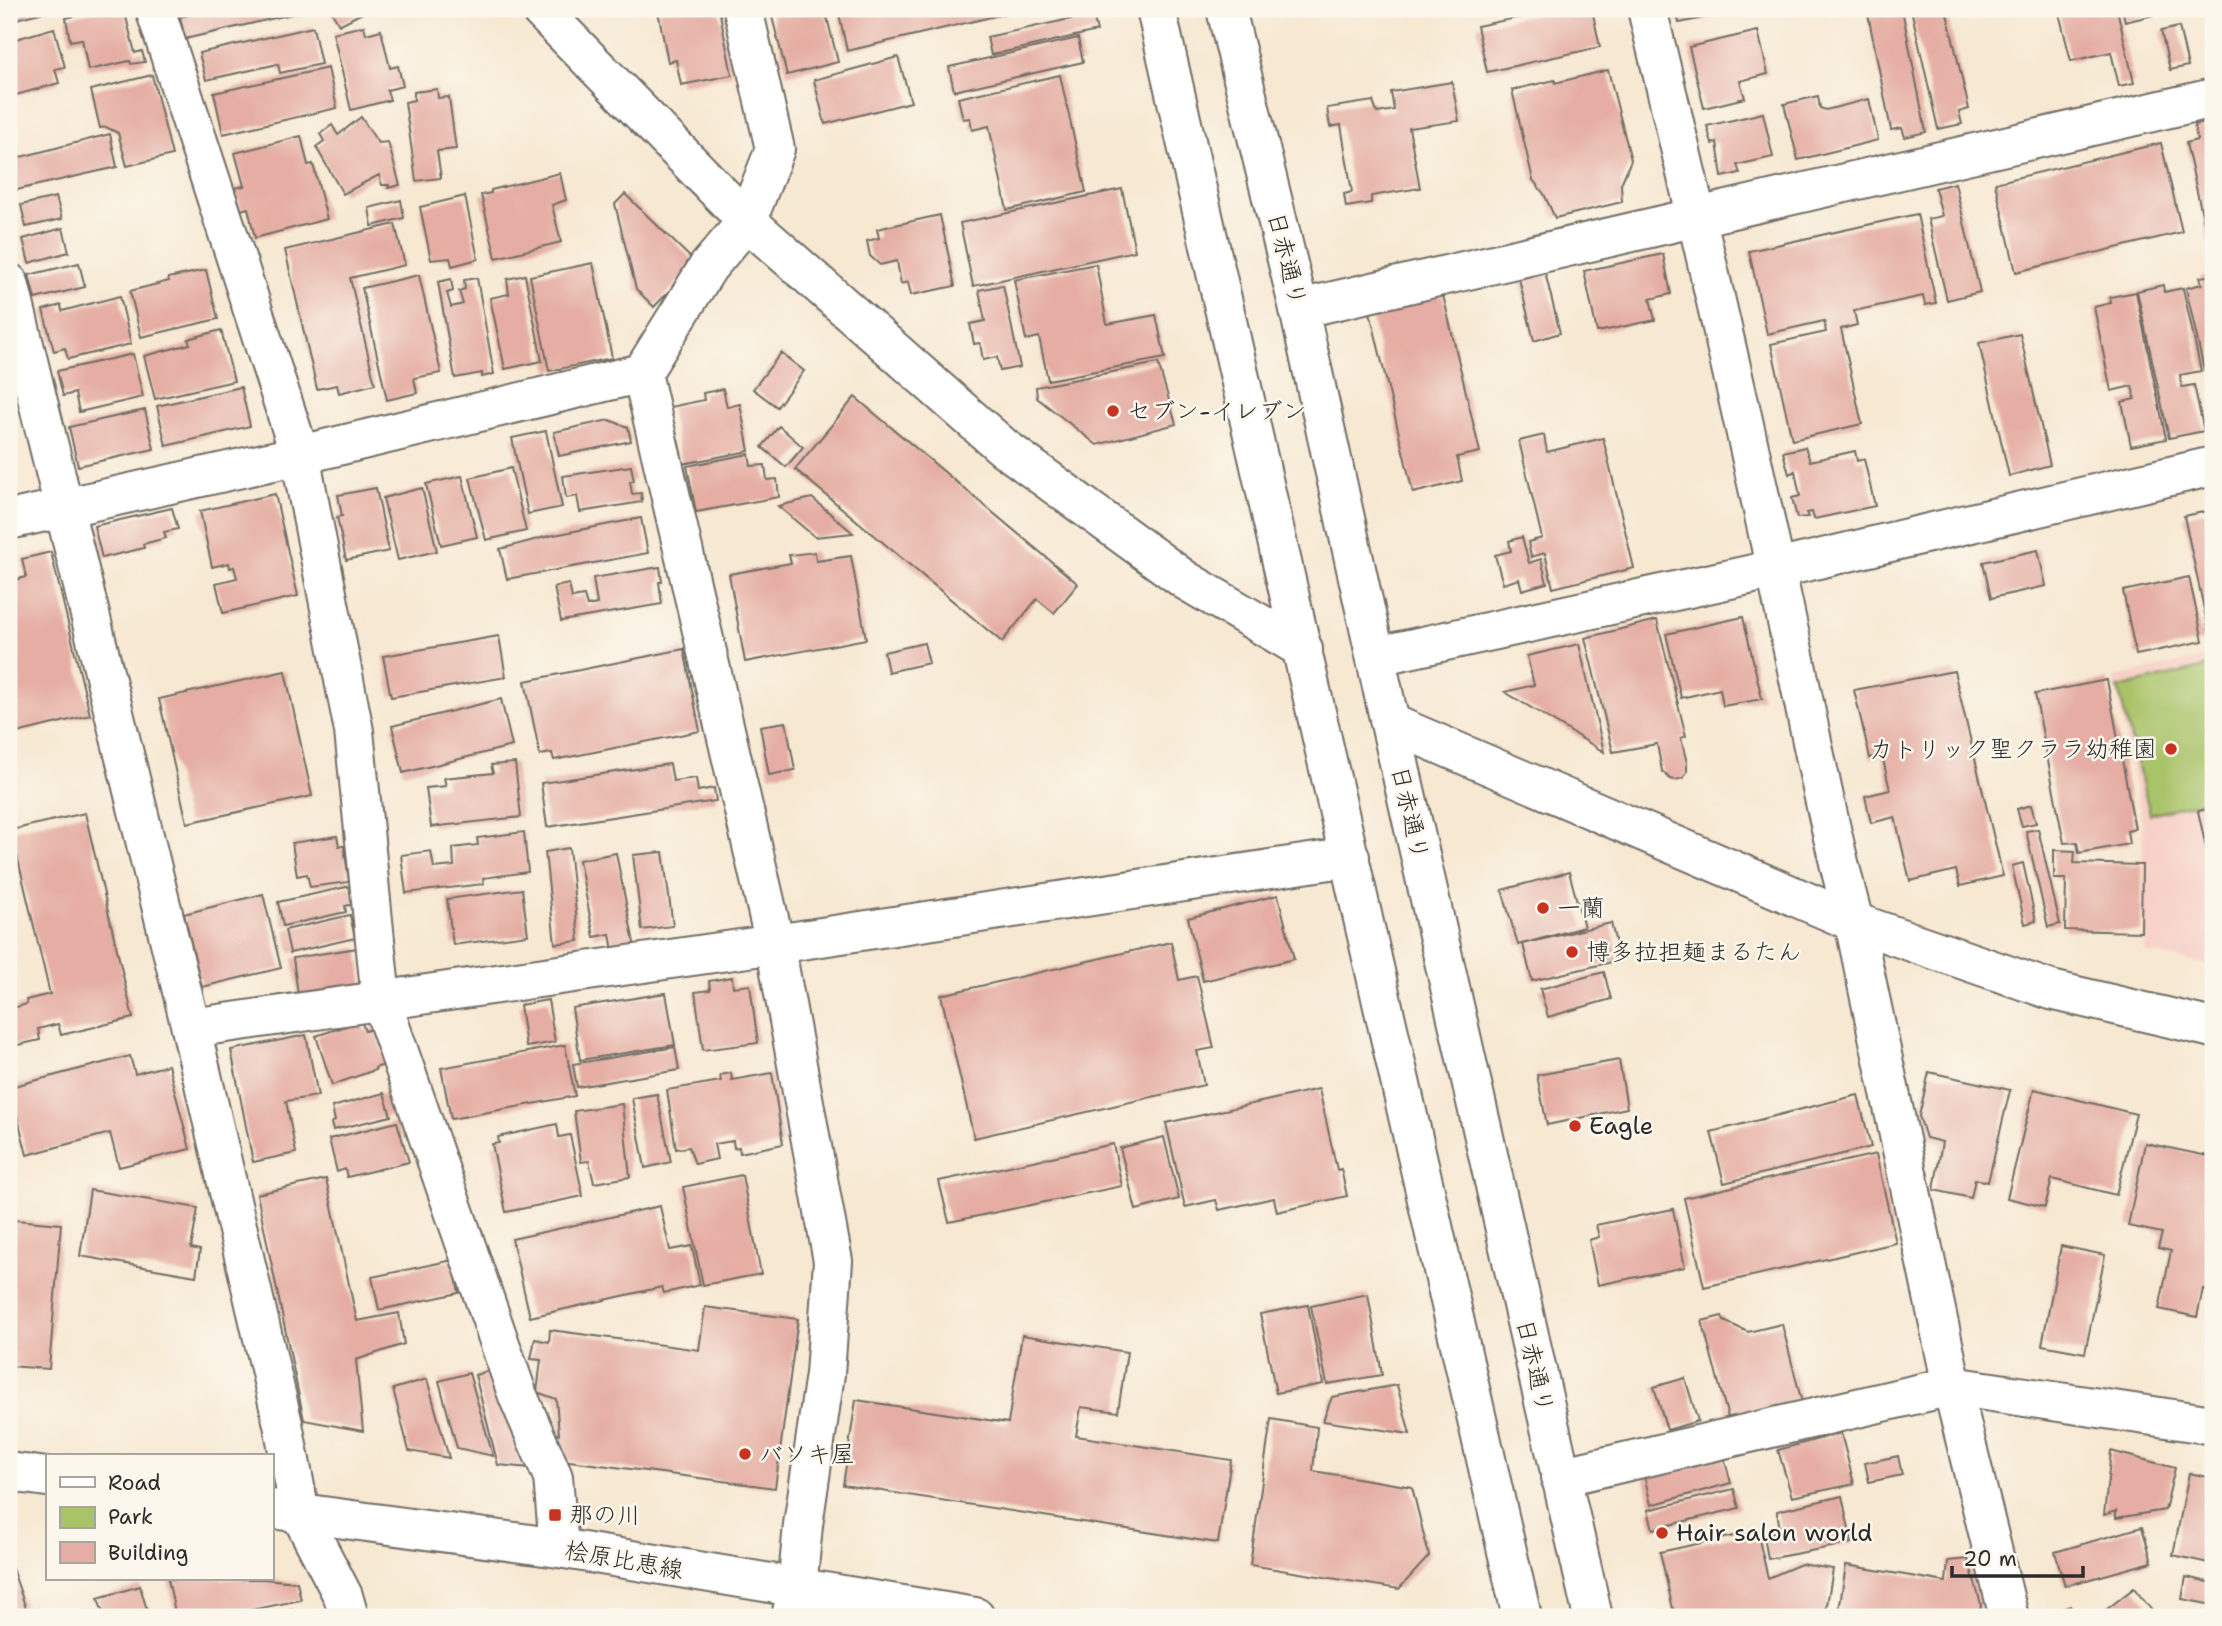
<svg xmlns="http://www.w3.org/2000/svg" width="2222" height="1626" font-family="'Shantell Sans','Klee One',sans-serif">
  <rect width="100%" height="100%" fill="#fbf7ec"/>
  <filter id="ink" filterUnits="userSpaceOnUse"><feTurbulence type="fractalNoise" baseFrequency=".0143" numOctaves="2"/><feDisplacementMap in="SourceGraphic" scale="14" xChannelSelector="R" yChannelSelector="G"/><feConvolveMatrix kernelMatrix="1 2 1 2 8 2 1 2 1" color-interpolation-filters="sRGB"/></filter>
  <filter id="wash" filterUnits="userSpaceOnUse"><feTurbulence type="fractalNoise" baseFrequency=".00686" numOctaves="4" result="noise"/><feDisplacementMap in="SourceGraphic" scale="28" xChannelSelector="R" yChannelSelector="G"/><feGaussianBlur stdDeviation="1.57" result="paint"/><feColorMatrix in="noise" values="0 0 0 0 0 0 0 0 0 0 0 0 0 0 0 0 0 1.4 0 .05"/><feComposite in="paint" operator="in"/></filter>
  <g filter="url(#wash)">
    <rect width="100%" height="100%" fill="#f7e8d2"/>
    <polygon fill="#f7d1c8" points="2213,656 2213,966 2145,952 2142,821 2114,677"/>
    <polygon fill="#a9c369" stroke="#6a774a" stroke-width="2" points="2213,665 2213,799 2150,814 2118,688"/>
    <g id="blocks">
      <g fill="#e5ada3">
        <polygon points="9,9 43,9 43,12 9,21"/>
        <polygon points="103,9 124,9 135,53 142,51 145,62 131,64 130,61 88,70 82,39 70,41 66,18"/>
        <polygon points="216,9 300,9 301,12 185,39 180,17"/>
        <polygon points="330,9 370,9 339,25"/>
        <polygon points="668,9 719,9 732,75 681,85 676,60 668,62 658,11"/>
        <polygon points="770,9 825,9 838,62 787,75"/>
        <polygon points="838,9 1021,9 1021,10 847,51"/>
        <polygon points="1559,9 1592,9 1600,47 1487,72 1477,26"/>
        <polygon points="1676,9 1743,9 1743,10 1679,23"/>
        <polygon points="1867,9 1902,9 1926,132 1905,137 1902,128 1891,130"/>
        <polygon points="1911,9 1946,9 1969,109 1959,112 1962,124 1938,129"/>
        <polygon points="2058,9 2117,9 2134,83 2119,86 2111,52 2071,61"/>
        <polygon points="2122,9 2173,9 2174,10 2125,22"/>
        <polygon points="1093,14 1097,31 991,55 987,37"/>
        <polygon points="364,26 366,34 381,30 390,68 398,66 403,86 387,90 390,100 351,110 333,33"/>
        <polygon points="313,27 321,64 280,73 278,64 206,80 199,53"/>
        <polygon points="2179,27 2188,66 2170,70 2161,31"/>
        <polygon points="54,28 65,67 55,69 59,83 9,97 9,41"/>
        <polygon points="1758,31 1768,74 1740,81 1745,98 1704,108 1689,47"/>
        <polygon points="1078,38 1083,62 954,91 949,67"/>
        <polygon points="898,57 911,102 825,124 814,80"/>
        <polygon points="328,68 337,108 223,134 214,93"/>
        <polygon points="1608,70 1631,160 1621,184 1622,202 1555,218 1544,194 1533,180 1512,90 1555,80 1555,83"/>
        <polygon points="152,75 172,155 127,166 118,133 106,127 100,128 91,90"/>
        <polygon points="1060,75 1086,192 1007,210 989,126 972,130 970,118 963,119 958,98"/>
        <polygon points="1452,82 1459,121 1409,128 1420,188 1371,196 1371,203 1346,207 1344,194 1352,192 1341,125 1330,127 1327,108 1373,101 1377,113 1394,110 1391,92"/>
        <polygon points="437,89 438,98 449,97 456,149 437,151 441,178 416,181 405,102 414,100 414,92"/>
        <polygon points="1818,96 1820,108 1826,110 1869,99 1878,140 1798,160 1784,104"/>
        <polygon points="1763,113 1773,157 1737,165 1740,173 1722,177 1717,142 1712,144 1707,126"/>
        <polygon points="361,117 378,143 388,142 400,185 388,188 389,185 382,185 379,175 343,194 316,147 324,141 320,134 332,125 338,135"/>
        <polygon points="2213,121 2213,244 2209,245 2186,143 2197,140 2194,125"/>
        <polygon points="110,134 117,167 12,191 9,176 9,160"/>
        <polygon points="301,136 308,165 313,164 327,219 255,238 248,208 241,210 235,188 244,186 235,153"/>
        <polygon points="2161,143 2182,232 2016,272 1995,183"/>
        <polygon points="560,173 566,200 552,205 561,242 496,258 481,195 491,193 491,190"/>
        <polygon points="1955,183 1980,292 1947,300 1928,219 1942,216 1935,188"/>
        <polygon points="1122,189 1135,251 973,286 960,223"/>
        <polygon points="625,194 696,263 654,307 636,289 615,204"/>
        <polygon points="465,196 478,259 452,266 450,258 431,260 420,207"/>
        <polygon points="56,197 62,219 26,227 21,205"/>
        <polygon points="401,200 404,218 372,226 369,208"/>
        <polygon points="1917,214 1936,303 1925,305 1923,296 1854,311 1857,325 1841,329 1862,424 1792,440 1771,344 1826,332 1824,321 1767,334 1749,251"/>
        <polygon points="940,215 955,286 911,295 908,282 901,284 897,261 880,265 870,256 867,241 879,238 877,229"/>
        <polygon points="395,224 405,265 350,278 375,384 339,393 337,385 317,389 285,250"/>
        <polygon points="63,228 69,252 29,263 23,239"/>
        <polygon points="1663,254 1671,294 1650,299 1655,320 1597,332 1584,271"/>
        <polygon points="79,263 85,287 35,299 29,275"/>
        <polygon points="593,263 612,358 549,371 530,276"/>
        <polygon points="1096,264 1107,324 1156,315 1165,358 1048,380 1039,337 1026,340 1014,280"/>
        <polygon points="206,270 218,319 141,337 130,291 169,281 168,278"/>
        <polygon points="1545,272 1560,333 1534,341 1519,279"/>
        <polygon points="419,275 441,373 414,378 417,393 387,400 362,288"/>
        <polygon points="525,275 542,361 505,369 490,298 509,294 507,279"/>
        <polygon points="2213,275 2213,368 2204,370 2186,288 2202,284 2200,277"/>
        <polygon points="477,278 494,374 482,377 482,373 455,378 438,282 451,279 453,291 447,293 451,307 463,304 459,291 465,289 464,280"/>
        <polygon points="1003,285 1020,367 1000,371 997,357 983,360 980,343 974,344 970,324 985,321 979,290"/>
        <polygon points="2163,285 2164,292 2183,288 2201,371 2180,375 2182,387 2194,385 2204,431 2169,438 2137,291"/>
        <polygon points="2136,292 2166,439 2131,446 2122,402 2135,399 2132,386 2111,391 2094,307 2111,303 2110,297"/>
        <polygon points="1443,295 1480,452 1457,457 1462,481 1413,493 1370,312"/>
        <polygon points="120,296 131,344 68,359 65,348 54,351 43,310 61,305 62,311"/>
        <polygon points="221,330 234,381 155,399 144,356 190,344 188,339"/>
        <polygon points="2020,334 2050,465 2009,476 1979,343"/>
        <polygon points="781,353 804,371 777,407 753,389"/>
        <polygon points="133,354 143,397 79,412 75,393 63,396 57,371"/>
        <polygon points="1158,363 1176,424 1097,445 1037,398 1036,387"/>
        <polygon points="241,387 250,426 166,446 157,406"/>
        <polygon points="723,389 727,407 740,404 749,451 682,464 670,407 704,400 703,393"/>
        <polygon points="855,397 1078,584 1054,613 1037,599 1002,642 795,469"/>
        <polygon points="145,410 154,449 78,466 69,427"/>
        <polygon points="609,420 628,427 631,441 559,456 554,432"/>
        <polygon points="779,426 803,447 786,467 762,447"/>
        <polygon points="546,431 562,507 528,514 512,438"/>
        <polygon points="1544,435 1547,452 1603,438 1634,568 1553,588 1545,553 1531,557 1528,542 1542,538 1519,441"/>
        <polygon points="1805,447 1810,461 1855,451 1857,461 1864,459 1875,506 1814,519 1812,512 1806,513 1808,517 1797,518 1792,498 1800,496 1795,471 1789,474 1783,452"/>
        <polygon points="749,454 751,466 765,465 767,480 777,479 779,497 696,512 687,466"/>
        <polygon points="631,466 634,481 630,481 632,494 641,493 642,502 580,512 577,496 566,498 563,476"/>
        <polygon points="511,468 526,531 486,540 470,478"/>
        <polygon points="462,476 477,537 441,545 426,484"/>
        <polygon points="376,488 389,551 346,560 337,517 342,516 338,495"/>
        <polygon points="422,488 437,551 398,560 383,498"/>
        <polygon points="275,494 298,596 223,613 216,583 237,578 234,567 230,568 229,563 212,567 200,511"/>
        <polygon points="812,498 853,533 815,537 778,506"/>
        <polygon points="172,508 178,529 164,532 166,538 143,544 144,548 102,558 94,526"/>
        <polygon points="2208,511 2213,534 2213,631 2209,632 2184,516"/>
        <polygon points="641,518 648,553 507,579 500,549 549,536"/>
        <polygon points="1522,537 1529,563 1541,559 1547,583 1522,590 1519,579 1503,584 1495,555 1511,551 1509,541"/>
        <polygon points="2038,550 2046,586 1991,598 1983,562"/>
        <polygon points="51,552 90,715 9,735 9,581 26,577 22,559"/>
        <polygon points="815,552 816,561 851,556 866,639 745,662 729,574 791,563 789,555"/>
        <polygon points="660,567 662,582 659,582 662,604 561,621 554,587 569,584 572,598 584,596 587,606 597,604 593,578"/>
        <polygon points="2189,577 2203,641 2136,655 2123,591"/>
        <polygon points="1743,617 1762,699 1723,706 1720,689 1681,698 1666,634"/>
        <polygon points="1657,620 1686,736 1681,738 1687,763 1687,772 1683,778 1676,780 1670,779 1662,771 1657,744 1613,752 1585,638"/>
        <polygon points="499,636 506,677 391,697 383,656"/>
        <polygon points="924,643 929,663 888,672 884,652"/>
        <polygon points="1579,644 1604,752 1505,692 1534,685 1527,656"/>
        <polygon points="684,649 700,731 554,760 552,753 540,755 525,681"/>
        <polygon points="285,671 312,796 187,823 159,699"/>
        <polygon points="1954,671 2003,876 1960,886 1956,870 1910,881 1895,817 1871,823 1865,796 1890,790 1882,755 1870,758 1854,690"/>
        <polygon points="2107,680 2135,829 2127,831 2129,844 2079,853 2077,842 2064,843 2035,694"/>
        <polygon points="501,699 512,746 403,773 392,726"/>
        <polygon points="786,722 795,770 769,775 760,726"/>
        <polygon points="515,763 521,817 431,827 426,788 446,786 444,778 493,773 491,765"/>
        <polygon points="670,764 673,781 696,778 698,791 714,788 716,801 547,827 541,783"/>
        <polygon points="2031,805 2036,823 2022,826 2017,809"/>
        <polygon points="2213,808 2213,860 2209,861 2198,811"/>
        <polygon points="85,813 133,1018 61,1035 58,1024 38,1029 40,1040 9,1047 9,1009 27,1004 26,1000 50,994 11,830"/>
        <polygon points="2038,829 2060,924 2048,927 2026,831"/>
        <polygon points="524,832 528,872 483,878 484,884 406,893 401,855 431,851 434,868 454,866 453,848 478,845 477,838"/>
        <polygon points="337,836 339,846 344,846 349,882 310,887 307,874 297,876 292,843"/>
        <polygon points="569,848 579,941 555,944 545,852"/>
        <polygon points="2054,850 2075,851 2074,863 2142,865 2141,932 2065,930 2066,879 2054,879"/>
        <polygon points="663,852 673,926 642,930 633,855"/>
        <polygon points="616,853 636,953 614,957 610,934 594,937 579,860"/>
        <polygon points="2023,863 2036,921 2025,924 2012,866"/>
        <polygon points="1569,872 1584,927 1518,945 1502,890"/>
        <polygon points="351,886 355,904 345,906 346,912 283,926 278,902"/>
        <polygon points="522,889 528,935 453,945 447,899"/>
        <polygon points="263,894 281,968 202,987 184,914"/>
        <polygon points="1278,895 1294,959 1203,981 1188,918"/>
        <polygon points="350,915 355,938 290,953 285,930"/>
        <polygon points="1611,923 1620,960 1532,981 1523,944"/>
        <polygon points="1171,942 1179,980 1197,976 1214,1048 1197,1051 1204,1085 974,1138 941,995"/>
        <polygon points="358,948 364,994 299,1002 293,958"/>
        <polygon points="1604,972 1611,999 1548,1017 1540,989"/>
        <polygon points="732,977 733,987 750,985 758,1043 703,1050 695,992 710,990 709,981"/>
        <polygon points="666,993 675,1045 580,1060 572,1008"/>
        <polygon points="548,1000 555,1042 526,1047 520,1005"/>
        <polygon points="361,1021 365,1031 375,1028 387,1064 375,1068 375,1070 332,1085 316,1036"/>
        <polygon points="306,1035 318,1096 286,1101 296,1153 253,1162 231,1050"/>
        <polygon points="565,1045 575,1096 451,1119 441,1068"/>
        <polygon points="675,1047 679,1070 577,1087 573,1064"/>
        <polygon points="130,1056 135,1074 168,1065 190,1149 119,1167 110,1133 27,1155 10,1087"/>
        <polygon points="1619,1060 1627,1108 1547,1125 1537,1075"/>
        <polygon points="1929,1072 2010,1090 1988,1182 1975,1179 1971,1198 1934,1190 1942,1142 1926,1138 1919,1116"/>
        <polygon points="731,1073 732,1080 772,1073 783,1144 740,1153 739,1147 734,1148 733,1141 714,1144 717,1159 695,1164 689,1147 676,1149 667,1090 721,1081 720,1075"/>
        <polygon points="1319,1089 1337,1170 1341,1169 1347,1196 1277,1212 1274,1198 1219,1210 1216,1200 1185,1207 1166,1123"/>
        <polygon points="2034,1089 2136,1114 2116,1195 2052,1179 2045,1207 2007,1198"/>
        <polygon points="384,1093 391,1116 333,1130 331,1123 335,1121 332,1107"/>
        <polygon points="657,1094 671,1162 645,1168 632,1098"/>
        <polygon points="1858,1095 1871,1147 1724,1183 1711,1132"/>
        <polygon points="622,1104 630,1177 594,1183 589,1161 581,1162 574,1111"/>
        <polygon points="397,1122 409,1162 347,1177 345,1169 337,1172 329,1139"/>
        <polygon points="557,1124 559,1137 570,1135 583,1196 506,1212 492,1144 499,1143 498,1137"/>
        <polygon points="1164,1137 1179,1199 1136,1210 1120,1148"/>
        <polygon points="2145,1143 2213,1157 2213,1278 2211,1291 2203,1289 2197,1317 2159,1309 2171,1251 2158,1248 2162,1233 2128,1226"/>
        <polygon points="1113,1144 1122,1186 949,1222 939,1181"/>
        <polygon points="1876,1154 1896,1243 1704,1287 1684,1198"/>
        <polygon points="742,1175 761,1274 703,1285 683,1187"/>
        <polygon points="326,1179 357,1321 399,1313 404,1344 356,1360 363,1431 304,1420 257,1194"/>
        <polygon points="90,1190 198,1208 191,1248 200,1250 196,1276 80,1256"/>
        <polygon points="660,1206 670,1250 692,1246 700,1285 664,1293 662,1287 530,1317 512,1239"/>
        <polygon points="1673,1209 1685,1267 1598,1285 1589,1240 1599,1237 1596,1225"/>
        <polygon points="15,1220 61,1224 49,1369 9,1366 9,1290"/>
        <polygon points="2061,1246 2105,1255 2085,1353 2042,1345"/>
        <polygon points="453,1260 459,1293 379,1310 372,1277"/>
        <polygon points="1368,1294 1382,1375 1327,1384 1311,1306"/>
        <polygon points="1308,1305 1323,1384 1276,1393 1260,1314"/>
        <polygon points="705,1307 798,1319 775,1488 562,1460 550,1437 559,1434 556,1399 537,1392 541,1360 531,1359 535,1339 549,1342 550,1330 699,1350"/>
        <polygon points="1722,1316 1724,1321 1748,1332 1782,1324 1802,1403 1729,1421 1702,1321"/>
        <polygon points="1022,1335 1127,1352 1118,1412 1081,1407 1076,1436 1231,1460 1218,1543 843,1485 856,1400 1008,1423"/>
        <polygon points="492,1370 531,1468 498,1465 475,1375"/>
        <polygon points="469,1373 485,1428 493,1456 457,1448 439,1381"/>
        <polygon points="1685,1378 1698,1421 1667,1430 1654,1387"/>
        <polygon points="427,1379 449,1458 409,1451 393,1389"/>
        <polygon points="1397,1385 1410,1434 1323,1421 1332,1397"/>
        <polygon points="1271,1419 1317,1427 1313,1471 1412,1487 1429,1556 1399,1589 1250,1565"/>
        <polygon points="1841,1433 1854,1484 1792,1497 1778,1450"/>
        <polygon points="2111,1451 2175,1468 2165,1510 2116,1518 2116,1511 2104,1515"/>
        <polygon points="1898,1456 1902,1475 1869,1482 1865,1463"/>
        <polygon points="1724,1457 1731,1483 1651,1505 1644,1475"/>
        <polygon points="2189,1473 2213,1478 2213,1564 2173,1555"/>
        <polygon points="1734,1489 1739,1508 1653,1529 1648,1510"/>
        <polygon points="1842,1496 1852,1543 1768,1559 1764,1536 1780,1530 1777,1511"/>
        <polygon points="2142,1527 2152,1562 2065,1586 2055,1552"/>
        <polygon points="1757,1531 1768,1578 1801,1564 1833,1569 1825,1617 1682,1617 1673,1609 1660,1552"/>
        <polygon points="1968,1559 1981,1604 1979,1617 1838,1617 1846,1565 1946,1582 1948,1561"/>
        <polygon points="12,1568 29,1617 9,1617 9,1569"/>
        <polygon points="2186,1577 2213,1583 2213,1605 2182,1599"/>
        <polygon points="168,1579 264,1579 297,1582 301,1600 216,1617 176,1617"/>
        <polygon points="140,1586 149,1617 104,1617 98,1598"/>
        <polygon points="2134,1588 2157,1617 2097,1617"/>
        <polygon points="2070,1606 2074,1617 2045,1617 2044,1615"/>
        <polygon points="292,1610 293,1617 264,1617 264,1616"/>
      </g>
    </g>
  </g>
  <g filter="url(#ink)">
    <use href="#blocks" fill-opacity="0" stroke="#726d65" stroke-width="2"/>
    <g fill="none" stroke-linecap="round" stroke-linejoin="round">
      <defs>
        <g id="street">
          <polyline points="155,9 300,455 354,731 381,1000 518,1396 553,1477 559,1548"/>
          <polyline points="9,283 191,1028 283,1424 300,1513"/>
          <polyline points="1299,309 2213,98"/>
          <polyline points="642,373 775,944 833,1261 825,1374 803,1525 797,1589 791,1617"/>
          <polyline points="9,520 300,455 642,373 708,267 747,221 775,149 743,9"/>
          <polyline points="1377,656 1776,569 2213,466"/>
          <polyline points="1854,922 1952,1386 2213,1425"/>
          <polyline points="191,1028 775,944 1350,857"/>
          <polyline points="1560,1477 1952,1386 2009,1617"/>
        </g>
        <g id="secondary">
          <polyline points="540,9 747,221 1003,447 1185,580 1303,649"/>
          <polyline points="1156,9 1522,1617"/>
          <polyline points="1226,9 1299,309 1390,723 1593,1617"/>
          <path d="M1647,9c45,187 89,374 129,562 26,117 47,235 78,351"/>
          <polyline points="1390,723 1854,922 2051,990 2213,1028"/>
          <polyline points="9,1472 47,1477"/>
          <polyline points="271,1509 559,1548 975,1617"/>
          <polyline points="300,1513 343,1596 349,1617"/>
        </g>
      </defs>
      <use href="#street" stroke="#726d65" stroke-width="42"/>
      <use href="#secondary" stroke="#726d65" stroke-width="42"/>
      <use href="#street" stroke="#fff" stroke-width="38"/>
      <use href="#secondary" stroke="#fff" stroke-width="38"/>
    </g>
  </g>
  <g fill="#c8321e" stroke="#fbf7ec" stroke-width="2.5">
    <circle cx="1113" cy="411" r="7"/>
    <circle cx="2171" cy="749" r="7"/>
    <circle cx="1543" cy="908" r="7"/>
    <circle cx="1572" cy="952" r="7"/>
    <circle cx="1575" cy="1126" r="7"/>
    <circle cx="745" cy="1454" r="7"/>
    <rect x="548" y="1508" width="14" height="14" rx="3.5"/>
    <circle cx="1662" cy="1533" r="7"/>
  </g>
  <g text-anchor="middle" stroke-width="5" stroke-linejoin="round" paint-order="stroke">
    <g font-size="24" fill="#2b2b2b" stroke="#fbf7ec">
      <text transform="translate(1287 259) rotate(76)" y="8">日赤通り</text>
      <text transform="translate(1410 813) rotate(77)" y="8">日赤通り</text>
      <text transform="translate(1535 1366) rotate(77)" y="8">日赤通り</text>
      <text transform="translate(624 1560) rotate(10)" y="8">桧原比恵線</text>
    </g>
    <g font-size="24" fill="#2b2b2b" stroke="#fbf7ec" text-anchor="start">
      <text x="1127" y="419">セブン-イレブン</text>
      <text x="2157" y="757" text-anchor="end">カトリック聖クララ幼稚園</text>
      <text x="1557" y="916">一蘭</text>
      <text x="1586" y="960">博多拉担麺まるたん</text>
      <text x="1589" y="1134">Eagle</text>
      <text x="759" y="1462">バソキ屋</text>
      <text x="569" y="1523">那の川</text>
      <text x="1676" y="1541">Hair salon world</text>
    </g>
  </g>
  <rect width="2222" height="1626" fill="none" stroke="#fbf7ec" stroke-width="35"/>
  <rect x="46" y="1454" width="228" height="126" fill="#fbf7ec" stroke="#a8a59f" stroke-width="2"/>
  <rect x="60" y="1477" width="35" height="10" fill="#ffffff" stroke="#a8a59f" stroke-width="2"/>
  <text x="108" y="1490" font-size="21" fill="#2b2b2b">Road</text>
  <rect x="60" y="1507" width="35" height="21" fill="#a9c369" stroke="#a8a59f" stroke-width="2"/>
  <text x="108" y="1524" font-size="21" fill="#2b2b2b">Park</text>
  <rect x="60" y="1542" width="35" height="21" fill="#e5ada3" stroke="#a8a59f" stroke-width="2"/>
  <text x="108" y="1560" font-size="21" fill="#2b2b2b">Building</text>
  <path d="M1952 1566v10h131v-10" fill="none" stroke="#2b2b2b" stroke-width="3.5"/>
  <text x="1963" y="1566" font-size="21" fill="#2b2b2b" stroke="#fbf7ec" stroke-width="5" paint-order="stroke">20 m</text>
</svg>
